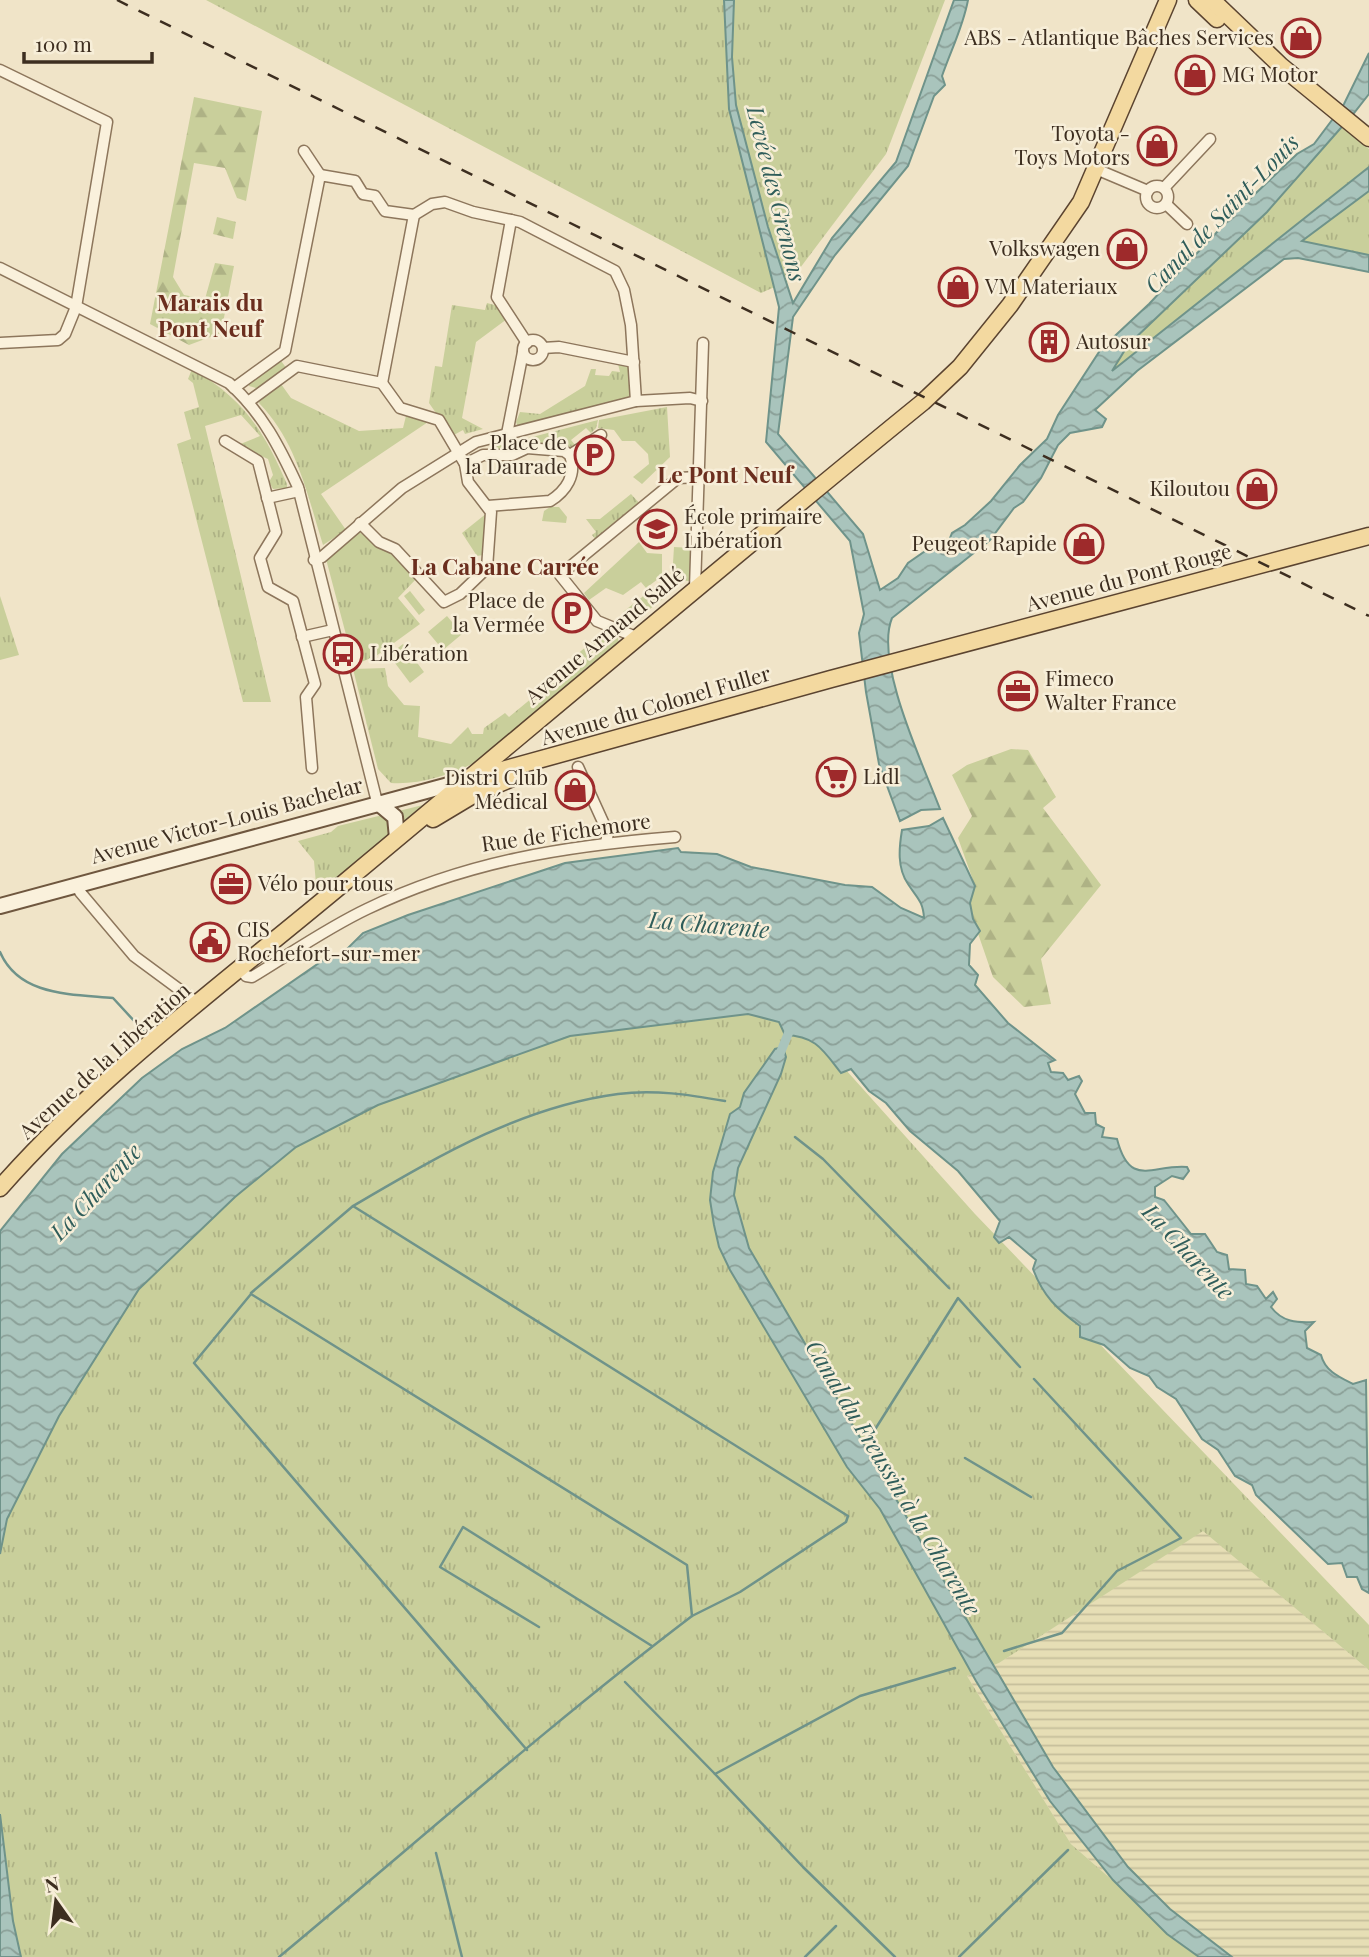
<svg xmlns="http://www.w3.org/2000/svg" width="1369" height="1957" font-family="'Playfair Display',serif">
  <defs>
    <pattern id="farmland-rules" width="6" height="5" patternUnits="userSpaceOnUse" patternTransform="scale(1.75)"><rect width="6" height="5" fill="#e6deb5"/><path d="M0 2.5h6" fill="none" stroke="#c6bf9b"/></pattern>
    <pattern id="grass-tufts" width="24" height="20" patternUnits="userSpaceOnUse" patternTransform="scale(1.75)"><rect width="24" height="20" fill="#c9cf9b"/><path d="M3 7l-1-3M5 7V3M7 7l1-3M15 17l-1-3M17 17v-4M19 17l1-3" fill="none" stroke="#aeb285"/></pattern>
    <pattern id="forest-firs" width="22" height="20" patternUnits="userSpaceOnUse" patternTransform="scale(1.75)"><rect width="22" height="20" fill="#c9cf9b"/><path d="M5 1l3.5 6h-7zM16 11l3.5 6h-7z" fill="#aeb285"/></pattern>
    <pattern id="water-waves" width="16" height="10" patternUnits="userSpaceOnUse" patternTransform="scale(1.75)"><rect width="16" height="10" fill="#a9c4bc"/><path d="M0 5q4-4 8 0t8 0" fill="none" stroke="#8ba098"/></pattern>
  </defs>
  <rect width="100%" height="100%" fill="#f0e4c8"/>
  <polygon fill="url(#farmland-rules)" points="1203,1530 1369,1670 1369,1957 1200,1957 1071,1844 967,1676 999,1663"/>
  <g fill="url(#grass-tufts)">
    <polygon points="206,0 945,0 886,154 791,280 761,293"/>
    <polygon points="1342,126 1369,149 1369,167 1110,373 1128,345 1267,212"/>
    <polygon points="1369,191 1369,255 1301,241"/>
    <polygon points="487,303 498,306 507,319 476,342 462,418 483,429 465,434 463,430 452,436 429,403 435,366 442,367 452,305 485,310"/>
    <polygon points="279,358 287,369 259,389 249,386 249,381"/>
    <polygon points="618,364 630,368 633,396 518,427 516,422 520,412 540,414 585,386 591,369 596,369 595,375 609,376 612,371 620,372"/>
    <path d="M192,369c52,30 72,62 95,115v4l-14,1 -4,-7 4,-7 -5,-16 -30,-14 22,-9 -19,-21 -36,11 66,276h-28l-66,-258 14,-5 -7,-27 15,-5 -6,-24 -5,-4z"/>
    <path d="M281,384l10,14 68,33 44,-3 3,-12 22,6 -107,72 25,36 -23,15c-16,-51 -26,-103 -64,-142l1,-6z"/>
    <polygon points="667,407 670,457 642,484 633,477 649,464 648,454 635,441 622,441 614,430 598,428 599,420"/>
    <polygon points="598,420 596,428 591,433 586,428 571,440 575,445 570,449 531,445 513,453 491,451 490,448"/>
    <polygon points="631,494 641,505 597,541 592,535 596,532 586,519 600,519"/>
    <polygon points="550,507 559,507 567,517 566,523 542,521 544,511"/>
    <polygon points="487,513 483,555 477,556 462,533"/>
    <polygon points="357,531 393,552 416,579 398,598 420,624 376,656 354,665 326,559"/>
    <polygon points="0,596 19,655 0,660"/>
    <path d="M606,630l10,3 4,12 -146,118c-24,12 -56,22 -83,20l-13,-14 -25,-100 32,-1 3,18 16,19 16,1 -2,31 33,7 17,-17 4,7h11l1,-6 21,-15 4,4 70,-58 -4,-3z"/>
    <polygon points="427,804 317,895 314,861 298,841 331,832 338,826"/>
    <polygon points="563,1002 794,1012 975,1214 1369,1625 1369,1670 1203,1531 999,1663 967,1676 1071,1844 1200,1957 0,1957 0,1491 158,1220"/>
  </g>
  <g fill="url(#forest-firs)">
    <polygon points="194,97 262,111 246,201 237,198 225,168 194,163 173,277 184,295 205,299 215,263 234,266 221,333 189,345 150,324"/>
    <polygon points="217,217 236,222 233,239 213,234"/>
    <polygon points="1011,749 1028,750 1056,797 1043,808 1101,885 1041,959 1051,1004 1024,1007 993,977 973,919 970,903 975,886 958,838 972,816 952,775 967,765"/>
  </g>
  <g fill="#c9cf9b">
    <polygon points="639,542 647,553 662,554 662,576 646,588 641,582 623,595 606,588 589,600 584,593"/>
    <polygon points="674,547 691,548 689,581 672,580"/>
    <polygon points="655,587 664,598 632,623 623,612"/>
    <polygon points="410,591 425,610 419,615 404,596"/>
    <polygon points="447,616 462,634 443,650 428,632"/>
    <polygon points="403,644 424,672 410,683 389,655"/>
  </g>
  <g fill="url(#water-waves)" stroke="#6f938a" stroke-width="2">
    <path d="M724,0h10l-2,57 4,48 32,122 25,76 39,-65 64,-76 58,-162h14c-5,27 -17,50 -26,76l3,9 -11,11 -26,70 -73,89 -42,62 -15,117 85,100 17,56 18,-12 10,-15 23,-16 10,1 7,-5 4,-10 13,-8 26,-24 29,-36 27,-26 11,-24 43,-66 48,-45 87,-92 61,-58 17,-10 30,-40 25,-51v41l-15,19 -87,99 -139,133 -16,26 257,-204v24l-67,50 67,14v17l-71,-14 -14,1 -147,112 -42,39 11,9 -4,8 -32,6 -12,12 -17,33 -18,24 -9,6 -24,32 -98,78c-18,44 31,146 48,191l-19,1 -21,11 -21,-57 -13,-72 -7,-59 5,-19 -14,-73 -84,-99 13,-135 -50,-198z"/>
    <path d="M943,818l32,68 -5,17 3,16 7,12 -10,13 -1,21 9,10 -3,10 33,38 47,37 -7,3 3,9 12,1 5,7 11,-4 3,5 -7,13 10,19h10l1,11 8,4 -2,9 15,2c13,50 35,25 70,28l2,4 -6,8 -11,-3 -17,11v10l9,3 27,34h14l12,18 10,3 2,14 16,1 1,14 11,2 9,13 7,-7 4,7 -6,8c11,15 26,16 43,15l-9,9 2,17 14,7c4,16 18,22 32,29l13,-4 3,213 -7,-4 -5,-12h-10l-5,-14 -14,1 -72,-69 -4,-10 -17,-9 -17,-26 -16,-11 -26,-40 -19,-12 -8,-11 -19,-8 -26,-23 -24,-8v-11c-23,-17 -37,-30 -47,-57l3,-9 -27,-23 -10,6 -5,-6 6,-16 -42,-50 -48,-40 -24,-28 -17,-12 -18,-22 -10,4c-18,-23 -25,-37 -56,-38l-6,-13 -31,-8 -178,22 -192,69 -82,42 -61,50 -96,92 -80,127 -52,103 -7,35v-323l62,-77 80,-76 40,-29 43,-21 97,-67 20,-7 21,-21 45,-18 157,-52 113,-15 3,4 36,2 34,13 94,18 27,2 29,21 23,10c-1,-17 -7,-20 -16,-34 -11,-16 -9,-36 -6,-54l27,-4z"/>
    <polygon points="783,1047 786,1057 781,1074 738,1168 734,1195 749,1248 1053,1767 1128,1867 1170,1909 1232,1957 1199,1957 1167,1934 1113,1880 1050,1801 976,1681 880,1509 847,1467 730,1270 719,1247 714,1225 710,1200 713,1172 730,1114 740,1107 744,1093 775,1049"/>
    <polygon points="0,1814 13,1921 21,1957 0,1957"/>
  </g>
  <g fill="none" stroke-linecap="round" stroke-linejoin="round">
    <g stroke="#6f938a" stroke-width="2.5">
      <path d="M0,952c19,44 70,42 113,46l35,38"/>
      <polyline points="795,1137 823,1159 949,1288"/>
      <path d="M353,1206c84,-49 167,-99 265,-112 36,-5 72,1 107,7"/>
      <polyline points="251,1293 353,1206 848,1516 846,1522 740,1592 692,1616"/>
      <polyline points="874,1431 958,1298 1020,1367"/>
      <polyline points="965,1458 1031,1497"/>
      <polyline points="539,1627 440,1567 463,1527 652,1646"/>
      <polyline points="1004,1651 1062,1633 1117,1571 1181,1538 1034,1379"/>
      <polyline points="625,1682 715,1774"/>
      <polyline points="436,1853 462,1957"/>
      <path d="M279,1957c137,-114 271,-233 413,-341l-5,-51 -436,-271 -57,69 333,387"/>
      <polyline points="805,1957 836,1926"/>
      <polyline points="895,1957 803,1867 715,1774 860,1696 955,1668"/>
      <polyline points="959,1957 1068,1850"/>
    </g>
    <polyline stroke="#a9c4bc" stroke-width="9" points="779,1056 791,1027"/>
    <defs>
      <g id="minor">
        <polyline points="0,70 107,122 76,307 65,334 58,340 0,343"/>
        <polyline points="304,151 320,175"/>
        <polyline points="1096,169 1148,191"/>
        <circle cx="1157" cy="197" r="11"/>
        <polyline points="1164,188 1210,139"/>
        <polyline points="1166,204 1187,224"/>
        <polyline points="414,215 432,204 445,202 473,212 520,222 615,271 624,290 631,325 636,401"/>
        <polyline points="511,220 497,297 527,343"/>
        <path d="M0,268l229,115c33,29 51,65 69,104l79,315"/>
        <circle cx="533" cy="350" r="10"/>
        <polyline points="543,348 559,347 634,362"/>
        <polyline points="234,388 285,351 320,175 355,181 363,194 375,196 385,211 414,215"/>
        <polyline points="248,402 297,366 382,383 414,215"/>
        <polyline points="507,434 523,352"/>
        <polyline points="225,441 258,461 276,532 260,558 268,587 293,601 315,684 306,697 312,768"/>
        <polyline points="465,464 483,455 512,455 527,448 564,451 570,455"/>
        <polyline points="267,498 299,491"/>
        <path d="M488,506l62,-5c16,-10 27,-26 20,-46l31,-20"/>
        <polyline points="360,523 379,542 395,549 444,602 460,594 487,568 491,512 468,482 465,464 439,420 400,408 382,383"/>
        <polyline points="314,560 322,557 402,488 476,442 636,401 690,398 702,401"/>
        <polyline points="695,588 703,343"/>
        <polyline points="302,637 333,630"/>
        <polyline points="636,637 597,621 560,575 678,478 699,477"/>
        <polyline points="578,767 608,833 606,843"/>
        <polyline points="78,884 80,892 134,956 199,1004"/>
        <path d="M241,969l5,7 6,1c38,-23 75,-49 115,-68 100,-48 198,-63 308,-72"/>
      </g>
      <g id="secondary">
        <polyline points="377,802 395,817 397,838"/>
        <polyline points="0,906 467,780"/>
      </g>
      <g id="primary">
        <polyline points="1197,0 1217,19"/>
        <polyline points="1212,0 1281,66 1369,138"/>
        <polyline points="473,778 831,679 1369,536"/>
        <polyline points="433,819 473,795 519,775"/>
        <path d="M0,1188c103,-117 232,-211 351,-311 191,-159 380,-319 572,-475l37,-35 50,-62 71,-103 87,-202"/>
      </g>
    </defs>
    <use href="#minor" stroke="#8d765c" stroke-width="13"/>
    <use href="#secondary" stroke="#6f573f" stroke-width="18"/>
    <use href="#primary" stroke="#5b4430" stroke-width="19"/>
    <use href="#minor" stroke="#faf1dc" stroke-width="10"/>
    <use href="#secondary" stroke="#faf1dc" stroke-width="14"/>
    <use href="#primary" stroke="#f3d9a0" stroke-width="16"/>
    <polyline stroke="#3d2e20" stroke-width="2.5" stroke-dasharray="12 12" stroke-linecap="butt" points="117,0 1369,616"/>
  </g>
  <defs>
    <symbol id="shop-ring" viewBox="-11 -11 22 22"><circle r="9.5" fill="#f7eed8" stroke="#9e2a2b" stroke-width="1.5"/><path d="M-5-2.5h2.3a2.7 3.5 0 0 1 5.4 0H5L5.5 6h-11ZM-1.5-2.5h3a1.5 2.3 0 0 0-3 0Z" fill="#9e2a2b"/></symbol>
    <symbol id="building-ring" viewBox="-11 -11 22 22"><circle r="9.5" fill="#f7eed8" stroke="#9e2a2b" stroke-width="1.5"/><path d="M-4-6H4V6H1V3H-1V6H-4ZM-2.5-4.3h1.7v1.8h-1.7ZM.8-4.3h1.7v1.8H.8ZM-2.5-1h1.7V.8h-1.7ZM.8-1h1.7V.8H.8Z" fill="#9e2a2b"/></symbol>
    <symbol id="parking-ring" viewBox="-11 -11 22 22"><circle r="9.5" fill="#f7eed8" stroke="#9e2a2b" stroke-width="1.5"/><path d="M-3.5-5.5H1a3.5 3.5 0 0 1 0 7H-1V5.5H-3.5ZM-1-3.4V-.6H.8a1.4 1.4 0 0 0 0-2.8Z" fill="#9e2a2b"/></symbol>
    <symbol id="school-ring" viewBox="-11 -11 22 22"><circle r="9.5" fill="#f7eed8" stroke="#9e2a2b" stroke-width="1.5"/><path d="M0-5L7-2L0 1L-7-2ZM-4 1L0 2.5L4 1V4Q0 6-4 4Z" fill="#9e2a2b"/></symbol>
    <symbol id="bus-ring" viewBox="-11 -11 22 22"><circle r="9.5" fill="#f7eed8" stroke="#9e2a2b" stroke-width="1.5"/><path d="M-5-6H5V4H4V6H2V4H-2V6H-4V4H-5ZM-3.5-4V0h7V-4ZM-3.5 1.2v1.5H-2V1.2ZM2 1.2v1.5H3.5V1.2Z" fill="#9e2a2b"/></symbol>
    <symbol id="office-ring" viewBox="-11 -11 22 22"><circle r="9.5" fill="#f7eed8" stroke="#9e2a2b" stroke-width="1.5"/><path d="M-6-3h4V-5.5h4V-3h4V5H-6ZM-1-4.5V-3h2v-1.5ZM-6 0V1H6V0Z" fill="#9e2a2b"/></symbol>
    <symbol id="supermarket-ring" viewBox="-11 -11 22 22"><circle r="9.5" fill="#f7eed8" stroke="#9e2a2b" stroke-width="1.5"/><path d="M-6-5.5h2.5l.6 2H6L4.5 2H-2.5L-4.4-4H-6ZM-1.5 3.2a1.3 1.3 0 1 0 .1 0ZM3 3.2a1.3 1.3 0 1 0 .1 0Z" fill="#9e2a2b"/></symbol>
    <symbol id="civic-ring" viewBox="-11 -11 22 22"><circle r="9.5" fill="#f7eed8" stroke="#9e2a2b" stroke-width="1.5"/><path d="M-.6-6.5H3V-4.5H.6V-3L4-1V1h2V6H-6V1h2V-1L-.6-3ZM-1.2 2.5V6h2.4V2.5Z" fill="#9e2a2b"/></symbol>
  </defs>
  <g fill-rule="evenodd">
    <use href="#shop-ring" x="1279" y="16" width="44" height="44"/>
    <use href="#shop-ring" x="1173" y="53" width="44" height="44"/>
    <use href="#shop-ring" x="1135" y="124" width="44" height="44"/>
    <use href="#shop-ring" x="1105" y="227" width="44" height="44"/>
    <use href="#shop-ring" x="936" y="265" width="44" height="44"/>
    <use href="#building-ring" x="1027" y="320" width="44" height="44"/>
    <use href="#parking-ring" x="572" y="433" width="44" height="44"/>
    <use href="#shop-ring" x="1235" y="467" width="44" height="44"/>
    <use href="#school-ring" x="635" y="507" width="44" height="44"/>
    <use href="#shop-ring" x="1062" y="522" width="44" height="44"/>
    <use href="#parking-ring" x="550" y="591" width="44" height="44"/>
    <use href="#bus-ring" x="321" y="632" width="44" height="44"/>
    <use href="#office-ring" x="996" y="669" width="44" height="44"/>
    <use href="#supermarket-ring" x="814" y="755" width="44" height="44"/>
    <use href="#shop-ring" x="553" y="768" width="44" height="44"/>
    <use href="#office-ring" x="209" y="862" width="44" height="44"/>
    <use href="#civic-ring" x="188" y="920" width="44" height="44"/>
  </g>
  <g text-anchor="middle" stroke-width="5" stroke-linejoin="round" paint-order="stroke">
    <g font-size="21" fill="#3d2e20" stroke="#f7eed8" text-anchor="start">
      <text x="1274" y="45" text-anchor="end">ABS - Atlantique Bâches Services</text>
      <text x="1222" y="82">MG Motor</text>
      <text x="1130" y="141" text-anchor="end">Toyota -<tspan x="1130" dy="24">Toys Motors</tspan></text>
      <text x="1100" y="256" text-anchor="end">Volkswagen</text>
      <text x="985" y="294">VM Materiaux</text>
      <text x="1076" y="349">Autosur</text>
      <text x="567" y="450" text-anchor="end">Place de<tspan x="567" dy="24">la Daurade</tspan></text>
      <text x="1230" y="496" text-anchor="end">Kiloutou</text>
      <text x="684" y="524">École primaire<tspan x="684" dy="24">Libération</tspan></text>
      <text x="1057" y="551" text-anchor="end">Peugeot Rapide</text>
      <text x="545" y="608" text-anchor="end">Place de<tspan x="545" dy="24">la Vermée</tspan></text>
      <text x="370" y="661">Libération</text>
      <text x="1045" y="686">Fimeco<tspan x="1045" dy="24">Walter France</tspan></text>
      <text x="863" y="784">Lidl</text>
      <text x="548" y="785" text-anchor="end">Distri Club<tspan x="548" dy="24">Médical</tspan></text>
      <text x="258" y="891">Vélo pour tous</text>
      <text x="237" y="937">CIS<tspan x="237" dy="24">Rochefort-sur-mer</tspan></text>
    </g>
    <g font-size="21" fill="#3d2e20" stroke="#f7eed8">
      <text transform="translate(1129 578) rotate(-15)" y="7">Avenue du Pont Rouge</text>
      <text transform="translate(605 636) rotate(-40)" y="7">Avenue Armand Sallé</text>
      <text transform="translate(656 706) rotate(-16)" y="7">Avenue du Colonel Fuller</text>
      <text transform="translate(227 821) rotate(-15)" y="7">Avenue Victor-Louis Bachelar</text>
      <text transform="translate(566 833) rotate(-8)" y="7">Rue de Fichemore</text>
      <text transform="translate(105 1061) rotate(-42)" y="7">Avenue de la Libération</text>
    </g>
    <g font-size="23" font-style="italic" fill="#2f5d5a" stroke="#f7eed8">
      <text transform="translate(776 194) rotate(76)" y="8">Levée des Grenons</text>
      <text transform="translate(1222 214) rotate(-46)" y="8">Canal de Saint-Louis</text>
      <text transform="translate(709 925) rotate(5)" y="8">La Charente</text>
      <text transform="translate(96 1192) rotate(-47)" y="8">La Charente</text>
      <text transform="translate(1188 1252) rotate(47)" y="8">La Charente</text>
      <text transform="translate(893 1478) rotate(59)" y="8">Canal du Freussin à la Charente</text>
    </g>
    <g font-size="23" font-weight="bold" fill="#6b2e1e" stroke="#f7eed8">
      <text x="210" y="311">Marais du<tspan x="210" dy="26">Pont Neuf</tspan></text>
      <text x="725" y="483">Le Pont Neuf</text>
      <text x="505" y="575">La Cabane Carrée</text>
    </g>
  </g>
  <g transform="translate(56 1901) rotate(346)" stroke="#f7eed8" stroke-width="5" paint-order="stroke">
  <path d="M0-5L12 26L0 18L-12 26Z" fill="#3d2e20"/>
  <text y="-10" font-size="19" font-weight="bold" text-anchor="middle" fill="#3d2e20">N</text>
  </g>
  <path d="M24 52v10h128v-10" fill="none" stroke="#3d2e20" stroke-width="3.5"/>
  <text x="35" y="52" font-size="21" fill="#3d2e20" stroke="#f7eed8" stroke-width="5" paint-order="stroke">100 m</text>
</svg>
